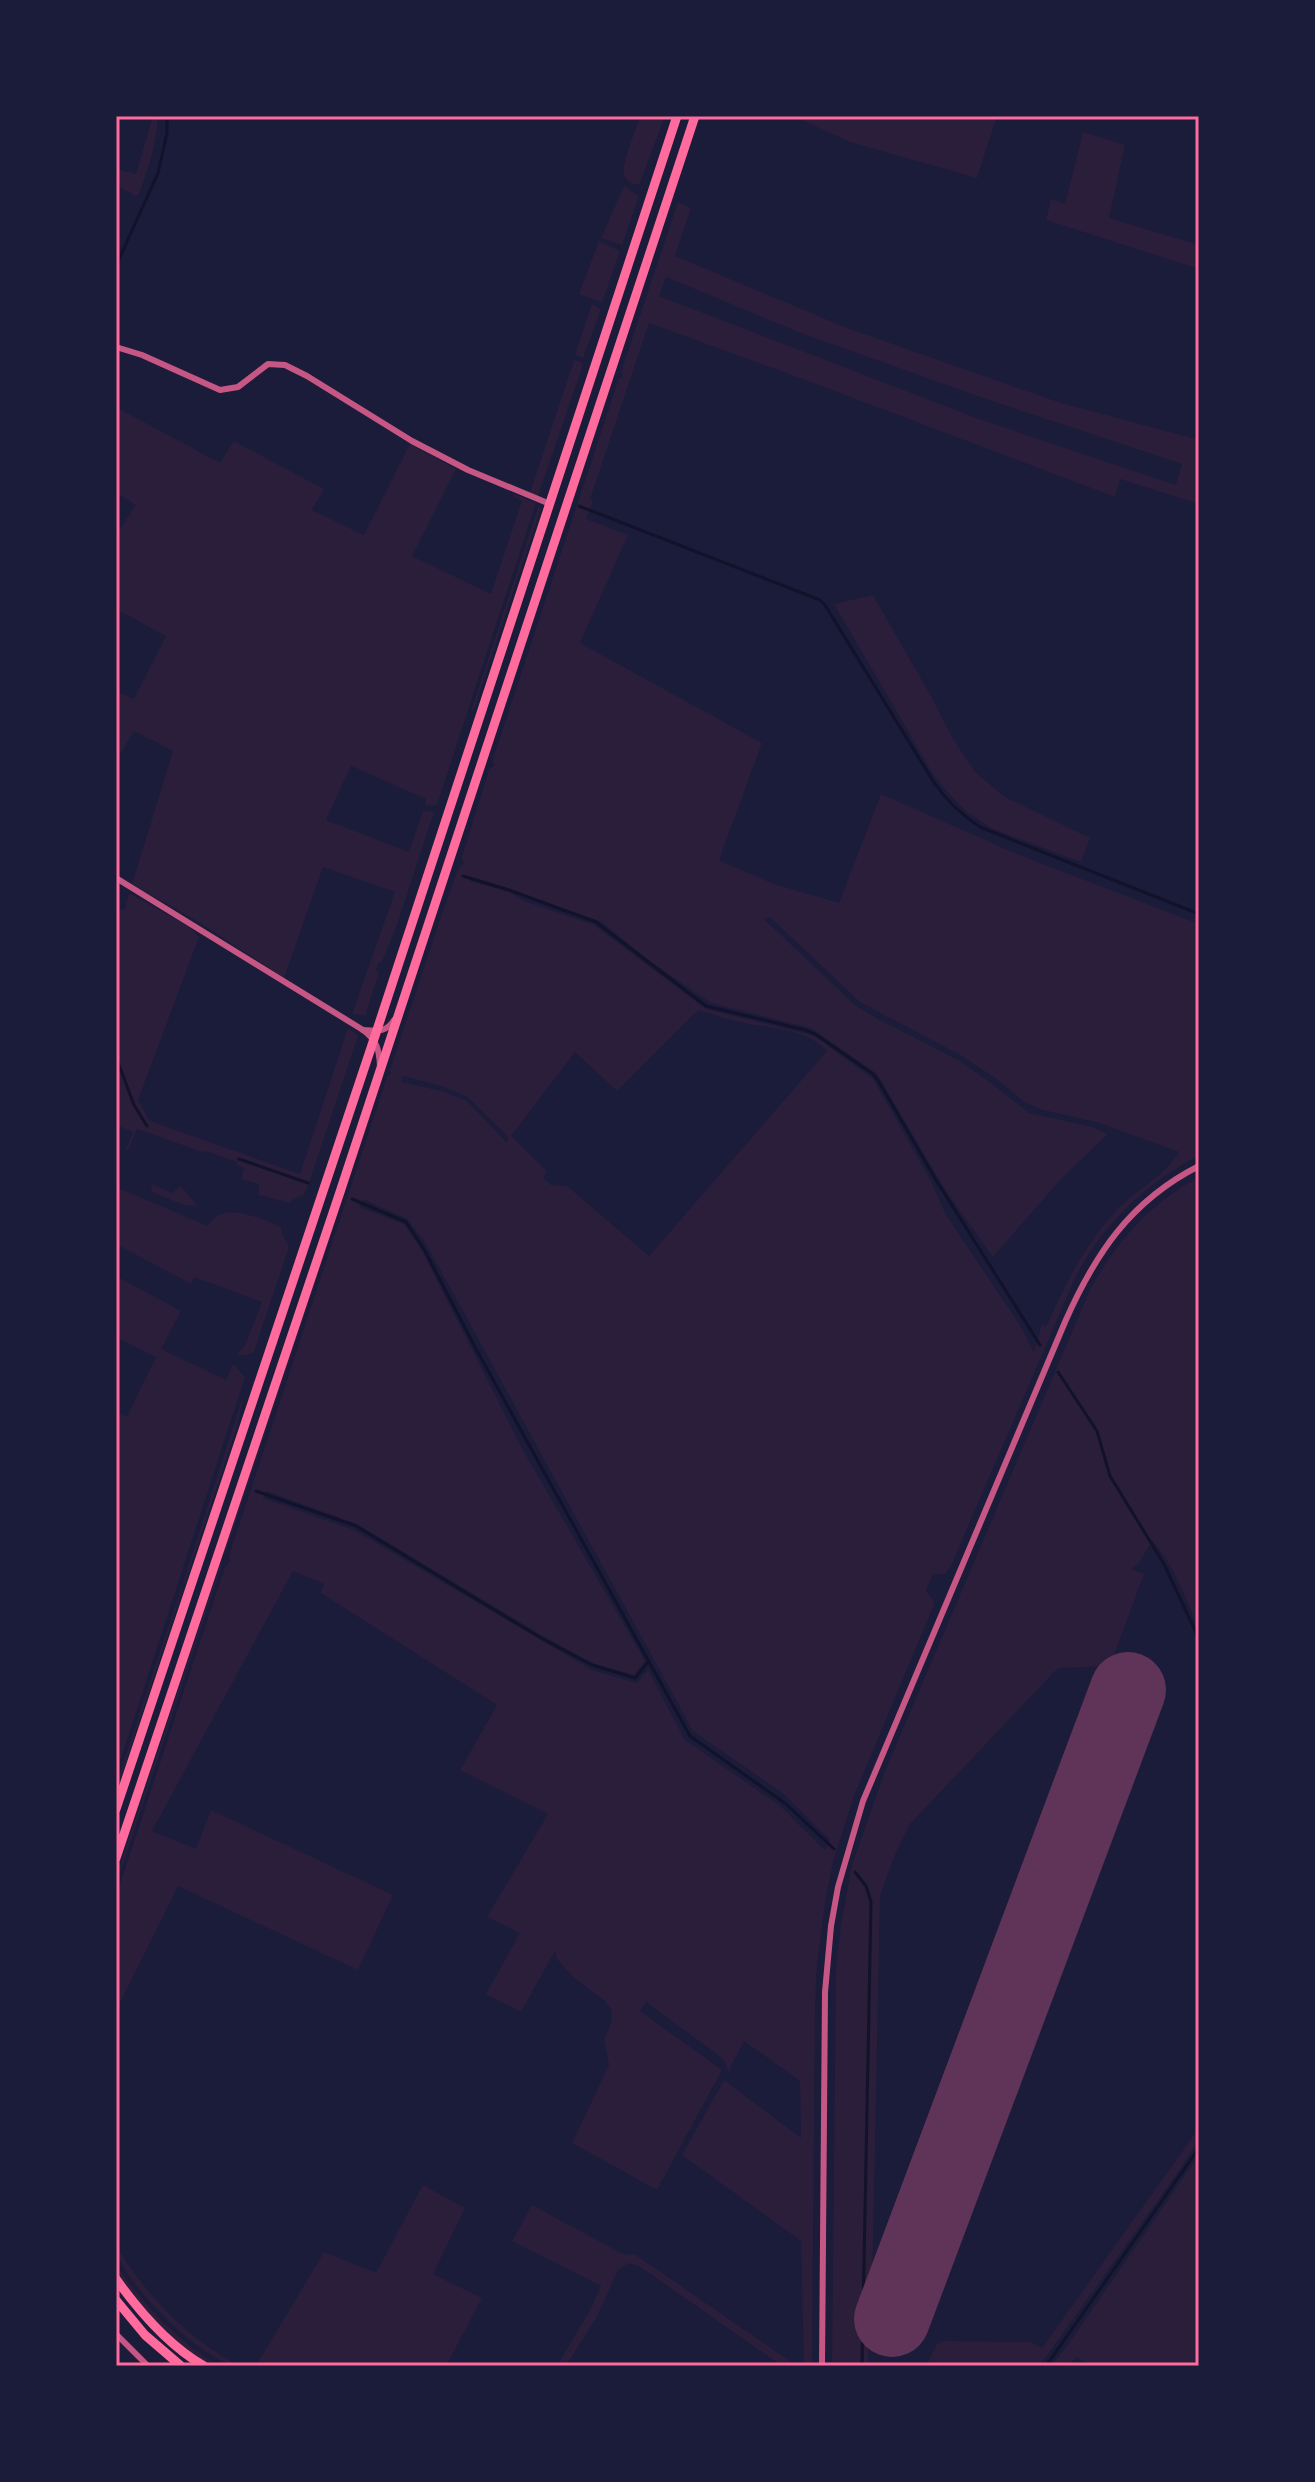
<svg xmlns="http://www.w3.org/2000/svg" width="1315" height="2482" font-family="'Alegreya Sans',sans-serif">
  <rect width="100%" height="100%" fill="#1b1b3a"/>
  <g fill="#2a1e3b" fill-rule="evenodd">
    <path d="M153,116h5c-2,28 -9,52 -19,78l-3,2 -20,-11v-16l20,5z"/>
    <path d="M640,116h25l-26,69c-6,-1 -13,-3 -15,-11 -3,-10 13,-46 16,-58z"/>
    <polygon points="793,116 997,116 977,178 850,142"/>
    <polygon points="1083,132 1125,145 1109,218 1199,245 1199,269 1046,220 1051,199 1065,204"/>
    <polygon points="624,186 639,196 622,245 601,238"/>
    <path d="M678,202l13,6 -16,48 172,72 211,74 141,38v64l-79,-25 -5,18 -315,-119 -151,-55 -59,176 3,1 -7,19 42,16 -48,108 182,100 -43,117 55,24 65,19 42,-109 136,60 182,70v231c-54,30 -95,67 -124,123l-125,290 -5,6h-12l-7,17 8,9 -1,7 -79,189 -21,66 -8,42 -8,59 -2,42 -3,361h-8l-3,-125 -119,-86 42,-75 77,58 -1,-57 -56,-40 -16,31 -2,-8 -5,-7 -75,-55 -6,9 82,59 -65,120 -85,-47 37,-78 -5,-25 8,-20 -1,-10 -5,-8 -34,-26 -15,-17 -2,-8 -34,61 -35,-18 34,-61 -33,-16 61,-103 -88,-44 37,-65 -176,-112 3,-9 -31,-13 -141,260 44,18 15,-39 182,85 -35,75 -180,-84 -62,125v-115l109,-329 5,-6 -1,-5 158,-479 4,-4 -1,-3 55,-165 14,-38 3,-1 2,-5 -3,-1 28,-90 6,-5 -3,-3 127,-384 3,-1 1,-3 -2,-2zM666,277l132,55 188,67 196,65 -6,21 -197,-66 -320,-123zM471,877l131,45 46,38 63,43 100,25 66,46 69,117 47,66 68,-78 47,-45 -16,-7 -63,-14 -42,-33 -29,-20 -80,-41 -23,-14 -91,-86 6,-2 90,85 102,54 36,24 25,21 16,8 61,14 79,29c-14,24 -44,38 -63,59 -32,34 -51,74 -70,116l-4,-3 -8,28 -14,-27 -74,-110 -16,-36 -57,-100 -58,-43 -109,-27 -112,-84 -70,-24 -15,-9 -39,-11zM698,1010c12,4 25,8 38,11 30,8 69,6 91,30l-178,205 -82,-70 -16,-1 -8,-7 4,-7 -36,-35 64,-84 42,39zM403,1076l38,10 27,11 41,41 -3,4 -39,-41 -22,-9 -43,-10zM363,1199l44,20 18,23 268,489 92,64 45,45 -5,10 -46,-45 -94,-65 -37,-70 -11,13 -45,-13 -238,-140 -91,-32 3,-7 91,33 186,112 51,28 40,11 11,-14 -122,-211 -103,-203 -16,-23 -45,-17z"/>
    <polygon points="599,241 620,251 602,303 579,294"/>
    <polygon points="592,304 601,309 583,358 575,355"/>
    <polygon points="570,359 581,362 583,365 538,496 530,493 574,361"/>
    <polygon points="116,407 220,463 234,441 324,489 312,510 364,535 410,444 456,469 412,556 491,594 522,501 513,496 514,494 536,503 437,805 425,806 426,799 351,766 326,820 409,852 423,811 434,812 397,925 382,962 379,962 376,970 379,972 365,1016 352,1014 395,892 323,867 284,978 202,924 132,884 173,751 134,731 116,761 116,691 134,699 166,636 116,609 116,535 136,505 116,493"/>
    <polygon points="539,505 541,509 473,712 471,711"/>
    <polygon points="873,595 931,696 953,739 975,772 1005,797 1090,838 1081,862 993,829 968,813 951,796 934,776 834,604"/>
    <polygon points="129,893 188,926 199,937 138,1100 150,1121 300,1174 348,1028 358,1036 307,1189 303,1195 292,1200 290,1203 259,1195 259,1184 241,1179 244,1168 237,1165 237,1162 206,1151 205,1153 137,1129 128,1150 126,1149 133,1132 116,1125 116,909 125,910"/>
    <polygon points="382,1076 384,1076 225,1554 223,1554"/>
    <path d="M1199,1177v452c-13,-28 -25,-66 -47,-88l-13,22 -8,6 13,5 -34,92 -52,2 -148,156 -14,28 -16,44 -8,399 -4,10v61h-36l4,-399 5,-42 11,-60 33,-94 204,-479c27,-50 60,-88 110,-115z"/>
    <polygon points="152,1184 172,1193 181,1186 197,1206 184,1205 154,1193 151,1190"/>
    <path d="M116,1187l92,39c4,-6 8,-11 15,-13 13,-4 49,8 59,15l-1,3 8,16 -35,105 -9,3h-9l9,-10 17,-43 -68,-25 -3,7 -75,-40z"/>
    <polygon points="116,1276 181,1311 161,1349 226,1380 233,1364 245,1377 116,1774 116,1412 127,1417 156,1357 116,1337"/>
    <polygon points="245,1390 237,1427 185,1583 183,1583"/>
    <polygon points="220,1565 222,1565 116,1885 116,1878"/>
    <polygon points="181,1589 183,1589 116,1791 116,1784"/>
    <polygon points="1199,2128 1199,2139 1181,2168 1048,2354 1038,2366 926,2366 937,2344 943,2341 1031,2342 1042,2348"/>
    <polygon points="1199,2155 1199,2366 1093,2366 1076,2357 1068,2366 1051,2366 1065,2349"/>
    <polygon points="423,2185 465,2208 433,2274 482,2298 446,2366 256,2366 324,2252 376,2273"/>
    <polygon points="532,2205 623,2254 636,2255 797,2366 782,2366 642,2268 629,2263 618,2270 597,2317 566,2366 557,2366 589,2312 601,2286 512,2241"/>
    <path d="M116,2246c31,50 71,92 123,120 -32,0 -123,-88 -123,-120z"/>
    <path d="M116,2265c28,40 60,75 103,101 -28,0 -87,-71 -103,-94z"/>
  </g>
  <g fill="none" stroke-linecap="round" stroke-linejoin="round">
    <g stroke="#12122b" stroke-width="3">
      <polyline points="116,266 158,173 167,133 167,116"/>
      <path d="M579,506l241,94 5,5 108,176c12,18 29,34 47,46l219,87"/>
      <polyline points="463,876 509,890 596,922 706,1006 805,1030 815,1034 873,1074 879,1082 936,1180 1040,1345"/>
      <polyline points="116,1057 134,1105 147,1126"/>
      <polyline points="239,1159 308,1183"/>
      <polyline points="352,1199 406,1222 425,1251 476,1349 690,1736 786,1804 834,1849"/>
      <polyline points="1058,1372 1097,1431 1110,1476 1164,1564 1199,1639"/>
      <polyline points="256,1491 356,1526 541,1638 592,1665 635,1678 649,1661"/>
      <polyline points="855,1872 866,1886 871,1902 862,2366"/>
      <polyline points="1046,2366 1199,2148"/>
    </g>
    <polyline stroke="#603358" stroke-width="76" points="892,2319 1128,1690"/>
    <g stroke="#c65784" stroke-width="6">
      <polyline points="116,347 142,355 220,390 238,387 268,364 285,365 307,376 412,441 468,470 550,504"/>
      <path d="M116,878l247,152c14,11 16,18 17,36"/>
      <path d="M363,1030c14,1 23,3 31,-10"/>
      <polyline points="116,2334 148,2366"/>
      <path d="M822,2366l3,-374 6,-66 7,-39 25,-86 202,-479c30,-68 65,-121 134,-156"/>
    </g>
    <g stroke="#ff6b9d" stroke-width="9">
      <polyline points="116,1809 374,1039 677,116"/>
      <polyline points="116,1858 340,1192 695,116"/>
      <path d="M116,2279c23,32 53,67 88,87"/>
      <polyline points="116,2300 145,2335 181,2366"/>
    </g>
  </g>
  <rect width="1315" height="2482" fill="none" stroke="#1b1b3a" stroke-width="236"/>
  <rect x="118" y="118" width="1079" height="2246" fill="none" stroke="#ff6b9d" stroke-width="3"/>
</svg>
